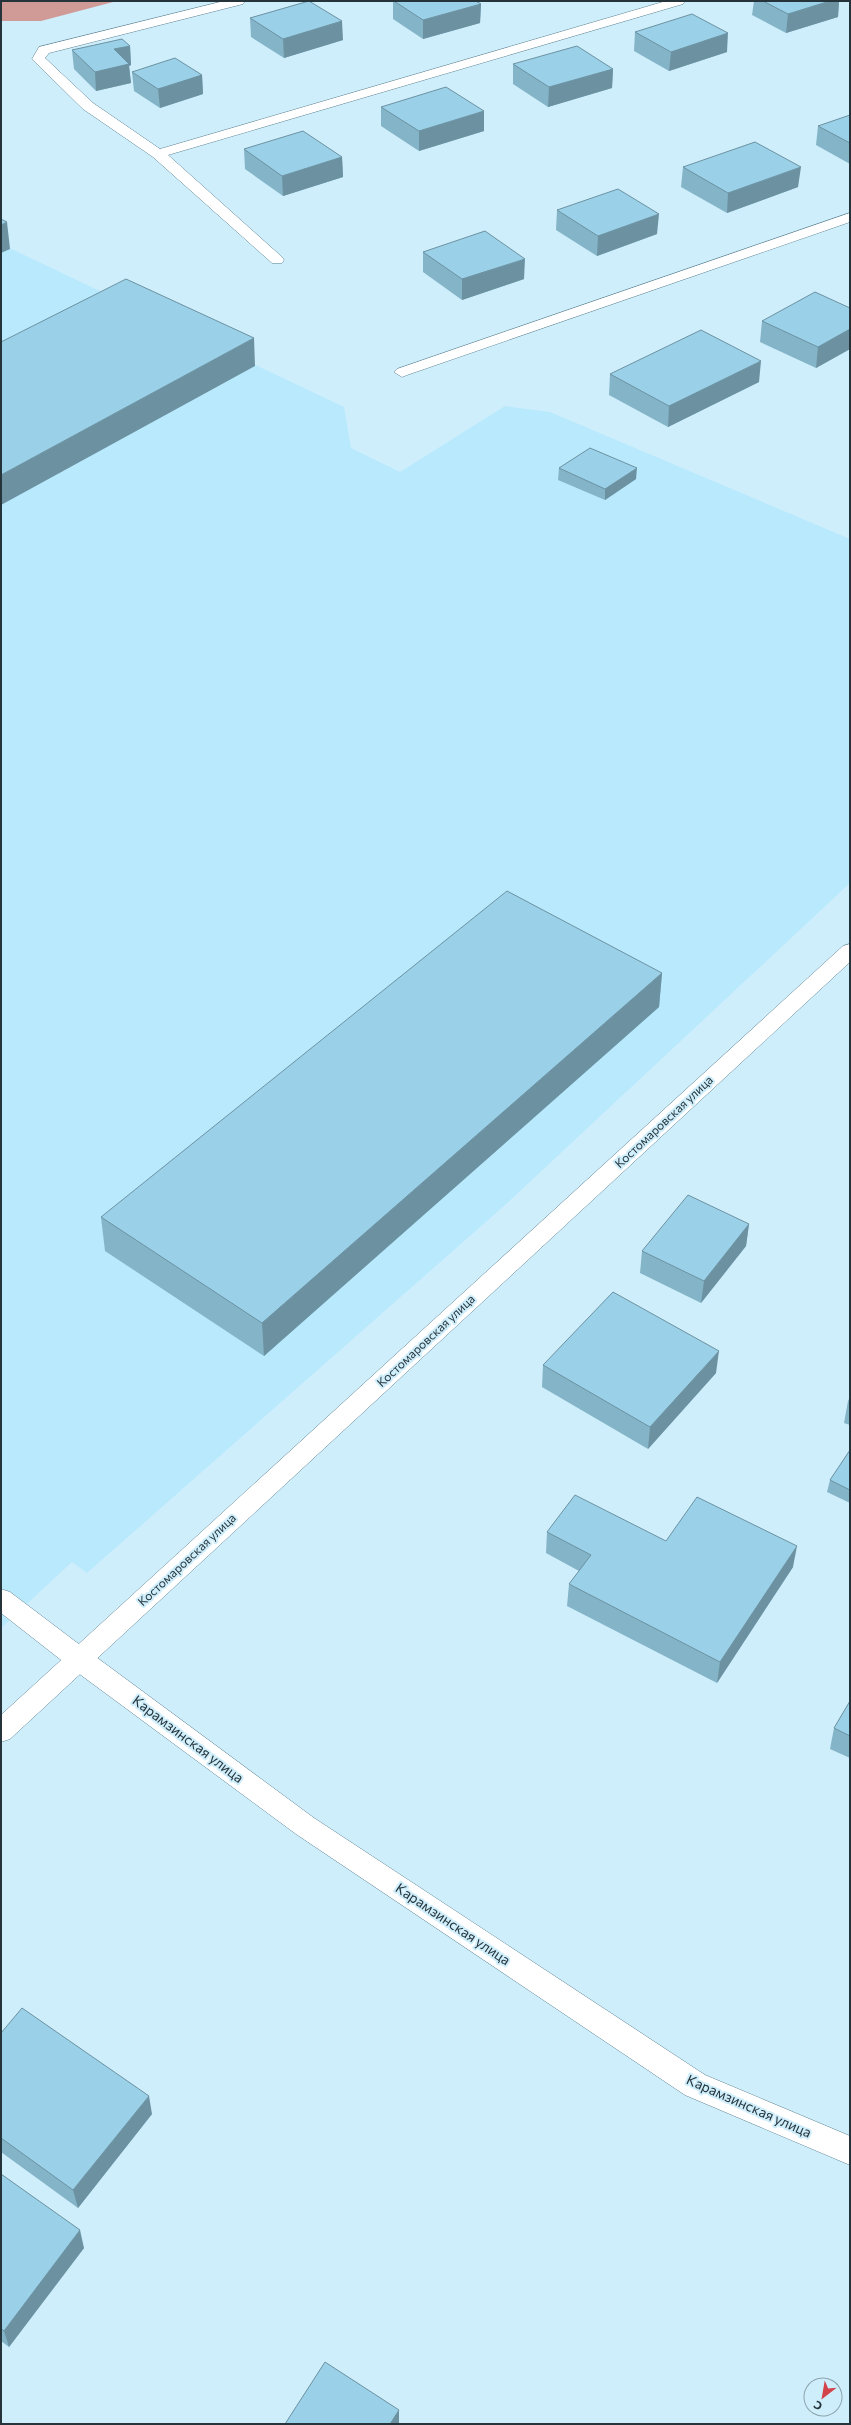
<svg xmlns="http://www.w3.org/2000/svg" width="851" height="2425" font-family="Commissioner,sans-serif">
  <rect width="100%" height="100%" fill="#cfeefb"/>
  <polygon fill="#b9e9fd" points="1,244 344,407 351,448 400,472 505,406 550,412 850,539 850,883 504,1206 87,1573 72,1562 1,1628"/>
  <polygon fill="#d09a97" points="1,1 117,1 41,21 1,21"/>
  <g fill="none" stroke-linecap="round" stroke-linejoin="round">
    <defs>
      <g id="lane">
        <polygon points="224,1 245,1 243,4 49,53 45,58 93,103 160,149 666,1 685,1 683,4 168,155 282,257 284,260 282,263 272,263 153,157 83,109 32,59 39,47"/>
        <polygon points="850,213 850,222 407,375 402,377 394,372 397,369"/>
        <polygon points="1,1589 10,1592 88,1651 92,1659 88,1667 79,1670 70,1667 1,1613"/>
      </g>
      <polygon id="street" points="79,1648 88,1651 314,1818 705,2075 850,2136 850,2165 685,2095 296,1834 70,1667 66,1659 70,1651"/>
      <polygon id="secondary" points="850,944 850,962 10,1739 1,1742 1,1715 843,946"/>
    </defs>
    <use href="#lane" stroke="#5e8291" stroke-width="1"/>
    <use href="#street" stroke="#5e8291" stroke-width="1"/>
    <use href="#secondary" stroke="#5e8291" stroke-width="1"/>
    <use href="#lane" fill="#fff" fill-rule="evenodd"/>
    <use href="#street" fill="#fff" fill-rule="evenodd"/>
    <use href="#secondary" fill="#fff" fill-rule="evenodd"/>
  </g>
  <g fill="#84b4c8">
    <polygon points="393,1 476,1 481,4 480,23 423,39 393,19"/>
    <polygon points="754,1 839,1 838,17 786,33 752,15"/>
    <polygon points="250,18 343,40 284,58 251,37"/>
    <polygon points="635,32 727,52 669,71 634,51"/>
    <polygon points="130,46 131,65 129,66 131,83 96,91 74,69 72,50"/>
    <polygon points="513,64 613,69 612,88 548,107 513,84"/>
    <polygon points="132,72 202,75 203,94 160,108 134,91"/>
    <polygon points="381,107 484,131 419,151 381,126"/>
    <polygon points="850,115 850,164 816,145 818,126"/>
    <polygon points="244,149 342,157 343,177 283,196 245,169"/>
    <polygon points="683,167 798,187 727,213 681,187"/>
    <polygon points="557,210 657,234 597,256 556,230"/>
    <polygon points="423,252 524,279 462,300 423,272"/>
    <polygon points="850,308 850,349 816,368 760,342 762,321"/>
    <polygon points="610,374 759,382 668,427 609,395"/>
    <polygon points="559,468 636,479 605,500 558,480"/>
    <polygon points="662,973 659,1007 264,1356 105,1251 101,1217"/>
    <polygon points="749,1224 746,1246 701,1303 640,1273 642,1251"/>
    <polygon points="543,1365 716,1373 648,1449 542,1387"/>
    <polygon points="850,1397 850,1425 844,1423 848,1401"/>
    <polygon points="850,1450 850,1503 827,1492 830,1480"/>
    <polygon points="547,1532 666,1541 793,1567 717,1683 567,1606 569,1584 579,1571 546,1553"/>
    <polygon points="850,1701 850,1758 830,1749 834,1728"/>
    <polygon points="1,2033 152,2114 78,2208 1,2152"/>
    <polygon points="1,2174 84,2248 9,2347 1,2341"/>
  </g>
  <g fill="#6c92a2">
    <polygon points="830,1 839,1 838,17 786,33 788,14"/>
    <polygon points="481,4 480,23 423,39 423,20"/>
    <polygon points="342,21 343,40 284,58 283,39"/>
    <polygon points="728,33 727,52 669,71 671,52"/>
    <polygon points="130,46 131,65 129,66 131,83 96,91 95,72 114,49"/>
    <polygon points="613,69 612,88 548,107 549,87"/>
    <polygon points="202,75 203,94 160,108 158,89"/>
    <polygon points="484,111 484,131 419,151 419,131"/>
    <polygon points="342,157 343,177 283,196 282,176"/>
    <polygon points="801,167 798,187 727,213 728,193"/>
    <polygon points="659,214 657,234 597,256 598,236"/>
    <polygon points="7,222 10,249 1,253 1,225"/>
    <polygon points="525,259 524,279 462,300 462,279"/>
    <polygon points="850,329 850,349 816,368 818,347"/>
    <polygon points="254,338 255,366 1,505 1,475"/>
    <polygon points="761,361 759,382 668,427 669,406"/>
    <polygon points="637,468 636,479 605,500 605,489"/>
    <polygon points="662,973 659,1007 264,1356 262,1323"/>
    <polygon points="749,1224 746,1246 701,1303 704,1281"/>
    <polygon points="719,1351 716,1373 648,1449 650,1427"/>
    <polygon points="797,1546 793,1567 717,1683 720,1662"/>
    <polygon points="149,2096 152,2114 78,2208 73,2190"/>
    <polygon points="80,2230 84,2248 9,2347 4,2331"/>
    <polygon points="399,2410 399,2424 390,2424"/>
  </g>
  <g fill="#9ad1e8" stroke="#6c92a2">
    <polygon points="309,1 342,21 283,39 250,18"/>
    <polygon points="394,1 476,1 481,4 423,20"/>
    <polygon points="763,1 830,1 788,14"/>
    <polygon points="692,14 728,33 671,52 635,32"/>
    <polygon points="122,39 130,46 114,49 129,64 95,72 72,50"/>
    <polygon points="577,46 613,69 549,87 513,64"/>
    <polygon points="175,58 202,75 158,89 132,72"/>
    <polygon points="446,87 484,111 419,131 381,107"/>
    <polygon points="850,115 850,143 818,126"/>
    <polygon points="303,131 342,157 282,176 244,149"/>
    <polygon points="755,142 801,167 728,193 683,167"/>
    <polygon points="618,189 659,214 598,236 557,210"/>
    <polygon points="1,219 7,222 1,225"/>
    <polygon points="485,231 525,259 462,279 423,252"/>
    <polygon points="126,279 254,338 1,475 1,342"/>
    <polygon points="815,292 850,308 850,329 818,347 762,321"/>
    <polygon points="701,330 761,361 669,406 610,374"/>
    <polygon points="590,448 637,468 605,489 559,468"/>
    <polygon points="507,891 662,973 262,1323 101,1217"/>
    <polygon points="688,1195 749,1224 704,1281 642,1251"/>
    <polygon points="613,1292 719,1351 650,1427 543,1365"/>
    <polygon points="850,1450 850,1490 830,1480"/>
    <polygon points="575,1495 666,1541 697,1497 797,1546 720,1662 569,1584 591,1555 547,1532"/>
    <polygon points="850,1701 850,1736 834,1728"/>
    <polygon points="22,2008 149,2096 73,2190 1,2138 1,2033"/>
    <polygon points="1,2174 80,2230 4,2331 1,2328"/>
    <polygon points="325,2362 399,2410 390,2424 285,2424"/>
  </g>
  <g text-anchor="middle" stroke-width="4" stroke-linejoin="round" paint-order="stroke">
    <g font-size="12" fill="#25343b" stroke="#cfeefb">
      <text transform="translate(664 1122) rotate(-43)" y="4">Костомаровская улица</text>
      <text transform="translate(426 1341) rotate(-43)" y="4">Костомаровская улица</text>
      <text transform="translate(187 1560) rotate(-43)" y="4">Костомаровская улица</text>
    </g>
    <g font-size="14" fill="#25343b" stroke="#cfeefb">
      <text transform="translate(188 1739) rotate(37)" y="5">Карамзинская улица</text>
      <text transform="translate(453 1924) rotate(34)" y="5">Карамзинская улица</text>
      <text transform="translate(749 2106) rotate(24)" y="5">Карамзинская улица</text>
    </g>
  </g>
  <rect width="851" height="2425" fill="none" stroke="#25343b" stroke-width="4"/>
  <g transform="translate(823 2397) rotate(211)"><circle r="19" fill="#cfeefb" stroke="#8ba4ae"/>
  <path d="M0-3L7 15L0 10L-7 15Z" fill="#d3434a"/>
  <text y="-6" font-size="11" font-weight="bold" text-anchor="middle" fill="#25343b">С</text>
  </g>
</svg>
